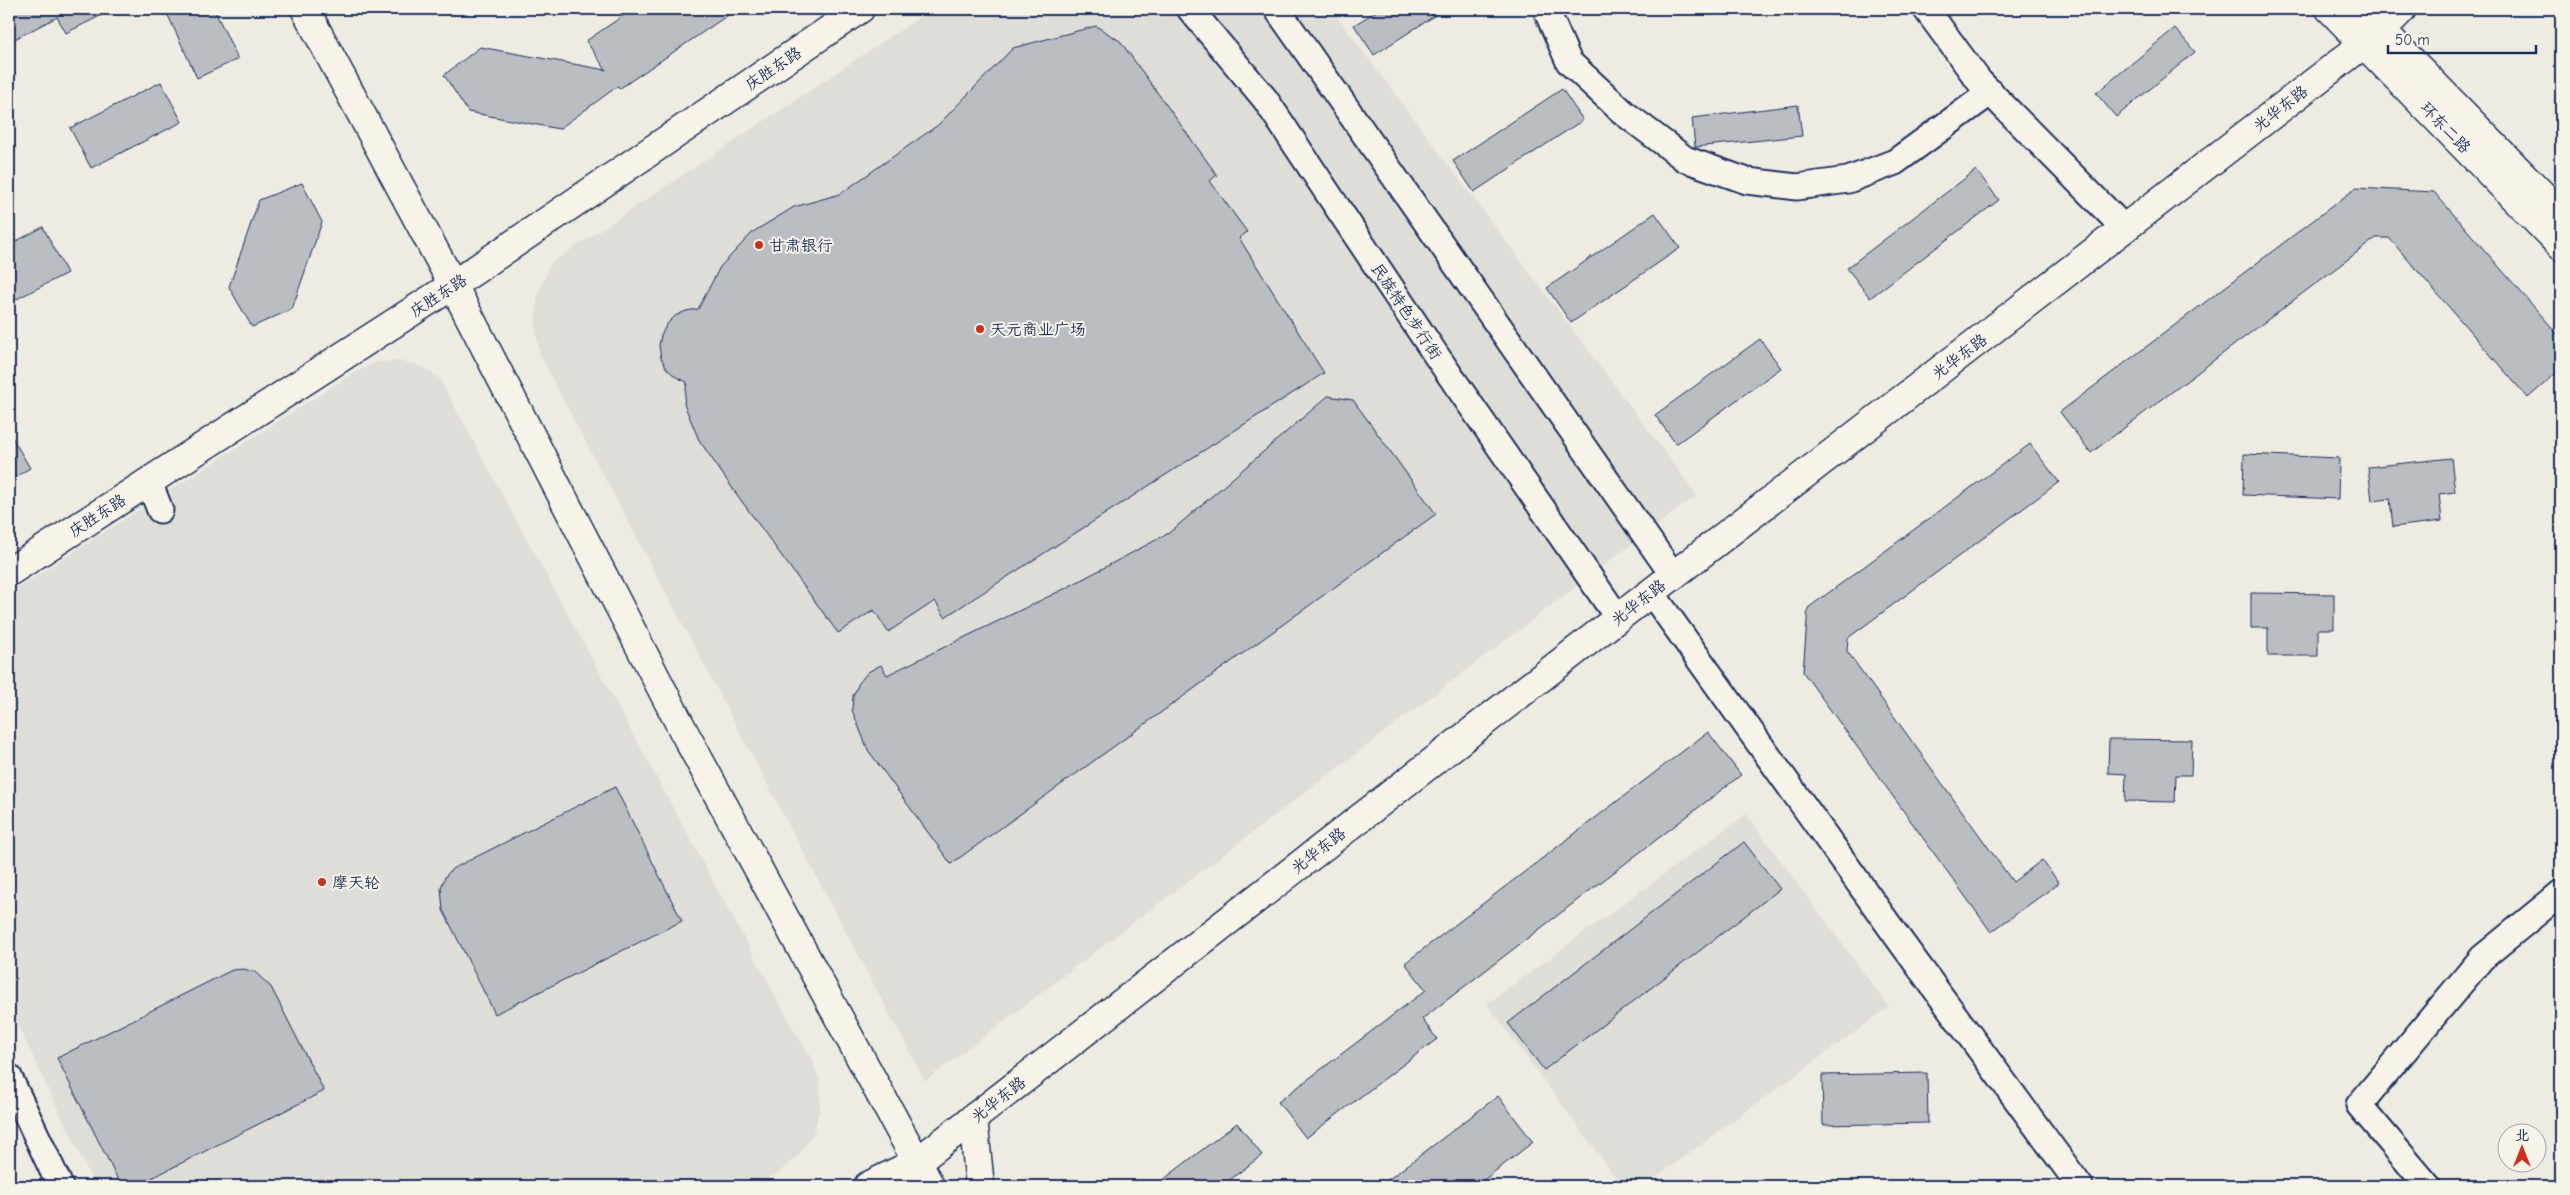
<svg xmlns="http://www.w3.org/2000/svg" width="2570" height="1195" font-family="'Comic Neue','LXGW WenKai TC',sans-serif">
  <rect width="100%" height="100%" fill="#eeebe2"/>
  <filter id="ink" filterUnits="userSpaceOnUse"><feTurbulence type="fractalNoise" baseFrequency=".02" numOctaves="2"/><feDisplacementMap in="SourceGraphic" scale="10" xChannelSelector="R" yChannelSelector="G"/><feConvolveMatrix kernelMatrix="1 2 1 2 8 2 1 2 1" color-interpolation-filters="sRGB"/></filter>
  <g filter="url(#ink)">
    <g fill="#deddd8">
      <polygon points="932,9 1331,9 1697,495 925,1081 540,356 535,324 538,293 551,263"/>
      <polygon points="399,361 421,366 439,378 798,1037 812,1058 820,1083 820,1109 813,1134 798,1156 778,1173 751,1186 95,1186 9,1007 9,593 357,371 377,362"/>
      <polygon points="1746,814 1889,1007 1644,1186 1622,1186 1487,1004"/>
    </g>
    <g fill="#babdc2" stroke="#1b2f5e">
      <polygon points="19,9 114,9 66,33 57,17 9,42 9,14"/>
      <polygon points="165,9 214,9 238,59 197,78"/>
      <polygon points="633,9 737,9 619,89 618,86 559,129 468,112 444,75 480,47 606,70 586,41"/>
      <polygon points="1380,9 1445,9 1374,55 1354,25"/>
      <polygon points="1096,26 1120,41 1217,175 1210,181 1247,232 1239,238 1324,373 945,617 935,601 888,632 874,610 838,633 735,492 699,440 684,404 687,382 676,377 667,369 661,358 659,346 661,335 667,324 675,316 686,311 698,309 720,267 753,232 794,207 840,194 938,125 1013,48"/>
      <polygon points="2175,28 2195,52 2116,117 2096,93"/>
      <polygon points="161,82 182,122 91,168 70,128"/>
      <polygon points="1562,89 1583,120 1474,192 1453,161"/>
      <polygon points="1798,105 1802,136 1695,147 1692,118"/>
      <polygon points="1976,170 1999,200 1870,298 1847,268"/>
      <polygon points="302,183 322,222 292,309 252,327 229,287 259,200"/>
      <polygon points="2356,188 2434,192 2561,338 2561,369 2528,398 2389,238 2376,238 2091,453 2060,412"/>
      <polygon points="1655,213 1680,248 1571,323 1547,288"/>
      <polygon points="43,227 67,273 9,303 9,245"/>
      <polygon points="1760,339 1781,368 1676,444 1655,415"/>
      <polygon points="1328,396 1353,400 1436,514 951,864 868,750 852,710 853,696 859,683 868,672 881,665 887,675 1066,588 1169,533"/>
      <polygon points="9,432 30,468 9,481"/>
      <polygon points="2030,444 2059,482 1848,638 1847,651 2013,882 2042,860 2059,883 1991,932 1803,672 1808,608"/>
      <polygon points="2244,454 2339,458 2338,499 2243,495"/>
      <polygon points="2451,458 2455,492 2439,494 2442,521 2393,527 2390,499 2372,501 2368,467"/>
      <polygon points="2251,593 2334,594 2334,629 2318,629 2318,656 2268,656 2268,628 2251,628"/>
      <polygon points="1708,732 1741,775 1422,1019 1437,1039 1306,1138 1278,1102 1426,990 1405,963"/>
      <polygon points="2109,739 2192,740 2191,775 2176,775 2175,802 2125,801 2126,774 2108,773"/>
      <polygon points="615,787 682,921 495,1014 443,910 441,888 445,877 452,869"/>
      <polygon points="1744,842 1780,889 1544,1070 1508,1023"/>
      <polygon points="244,969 255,972 271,987 324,1091 136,1186 121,1186 57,1058 232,970"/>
      <polygon points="1927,1073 1928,1123 1823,1125 1822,1075"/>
      <polygon points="1498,1096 1533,1142 1476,1186 1380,1186"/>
      <polygon points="1237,1123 1262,1155 1222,1186 1155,1186"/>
    </g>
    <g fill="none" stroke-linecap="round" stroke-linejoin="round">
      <defs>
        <g id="minor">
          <polyline points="1190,9 1265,99 1436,355 1618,618"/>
          <polyline points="1277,9 1673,575"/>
          <polyline points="1546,9 1569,62 1624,113 1685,159 1747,181 1797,187 1848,180 1895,162 1991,92"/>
          <polyline points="1926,9 1979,81 2125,229"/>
          <polyline points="149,482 160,510"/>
          <polyline points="1651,592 1901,942 2080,1186"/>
          <polyline points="9,1077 60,1186"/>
          <polyline points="2428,1186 2359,1105 2482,958 2561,893"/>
        </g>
        <g id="major">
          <polyline points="305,9 453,285 684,732 930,1186"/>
          <polyline points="2330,9 2561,246"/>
          <polyline points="2361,9 2561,214"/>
          <polyline points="9,572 453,285 860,9"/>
          <polyline points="973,1118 980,1186"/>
          <polyline points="868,1186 917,1162 1618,618 2382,30 2402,9"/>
        </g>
      </defs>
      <use href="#minor" stroke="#1b2f5e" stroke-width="29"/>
      <use href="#major" stroke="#1b2f5e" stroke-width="31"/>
      <use href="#minor" stroke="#f7f3e8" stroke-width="25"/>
      <use href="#major" stroke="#f7f3e8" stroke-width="28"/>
    </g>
  </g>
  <g fill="#c8321e" stroke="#f7f3e8" stroke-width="2">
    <circle cx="759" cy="245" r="5"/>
    <circle cx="980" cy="329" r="5"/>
    <circle cx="322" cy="882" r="5"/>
  </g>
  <g text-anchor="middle" stroke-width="4" stroke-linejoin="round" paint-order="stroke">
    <g font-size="16" fill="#1b2f5e" stroke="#f7f3e8">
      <text transform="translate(773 68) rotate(-34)" y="6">庆胜东路</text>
      <text transform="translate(2280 108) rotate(-38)" y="6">光华东路</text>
      <text transform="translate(2446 127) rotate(46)" y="6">环东二路</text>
      <text transform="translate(438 295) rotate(-33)" y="6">庆胜东路</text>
      <text transform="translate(1407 311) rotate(56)" y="6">民族特色步行街</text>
      <text transform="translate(1959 356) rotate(-37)" y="6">光华东路</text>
      <text transform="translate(97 515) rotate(-33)" y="6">庆胜东路</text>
      <text transform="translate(1638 602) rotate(-38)" y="6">光华东路</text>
      <text transform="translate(1318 850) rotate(-38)" y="6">光华东路</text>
      <text transform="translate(998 1099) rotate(-38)" y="6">光华东路</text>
    </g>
    <g font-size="16" fill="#1b2f5e" stroke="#f7f3e8" text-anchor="start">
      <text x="769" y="251">甘肃银行</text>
      <text x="990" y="335">天元商业广场</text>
      <text x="332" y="888">摩天轮</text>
    </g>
  </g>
  <rect width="2570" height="1195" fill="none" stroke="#f7f3e8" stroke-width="30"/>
  <rect x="15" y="15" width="2540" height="1165" fill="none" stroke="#1b2f5e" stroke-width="2" filter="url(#ink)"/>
  <g transform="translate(2522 1148)"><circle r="24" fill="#f7f3e8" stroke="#9fa5b1"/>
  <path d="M0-4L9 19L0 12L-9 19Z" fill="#c8321e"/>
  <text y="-8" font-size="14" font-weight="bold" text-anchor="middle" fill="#1b2f5e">北</text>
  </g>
  <path d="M2388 45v8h148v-8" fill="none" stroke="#1b2f5e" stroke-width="2.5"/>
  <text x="2395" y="45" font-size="15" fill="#1b2f5e" stroke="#f7f3e8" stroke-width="4" paint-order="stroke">50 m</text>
</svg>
